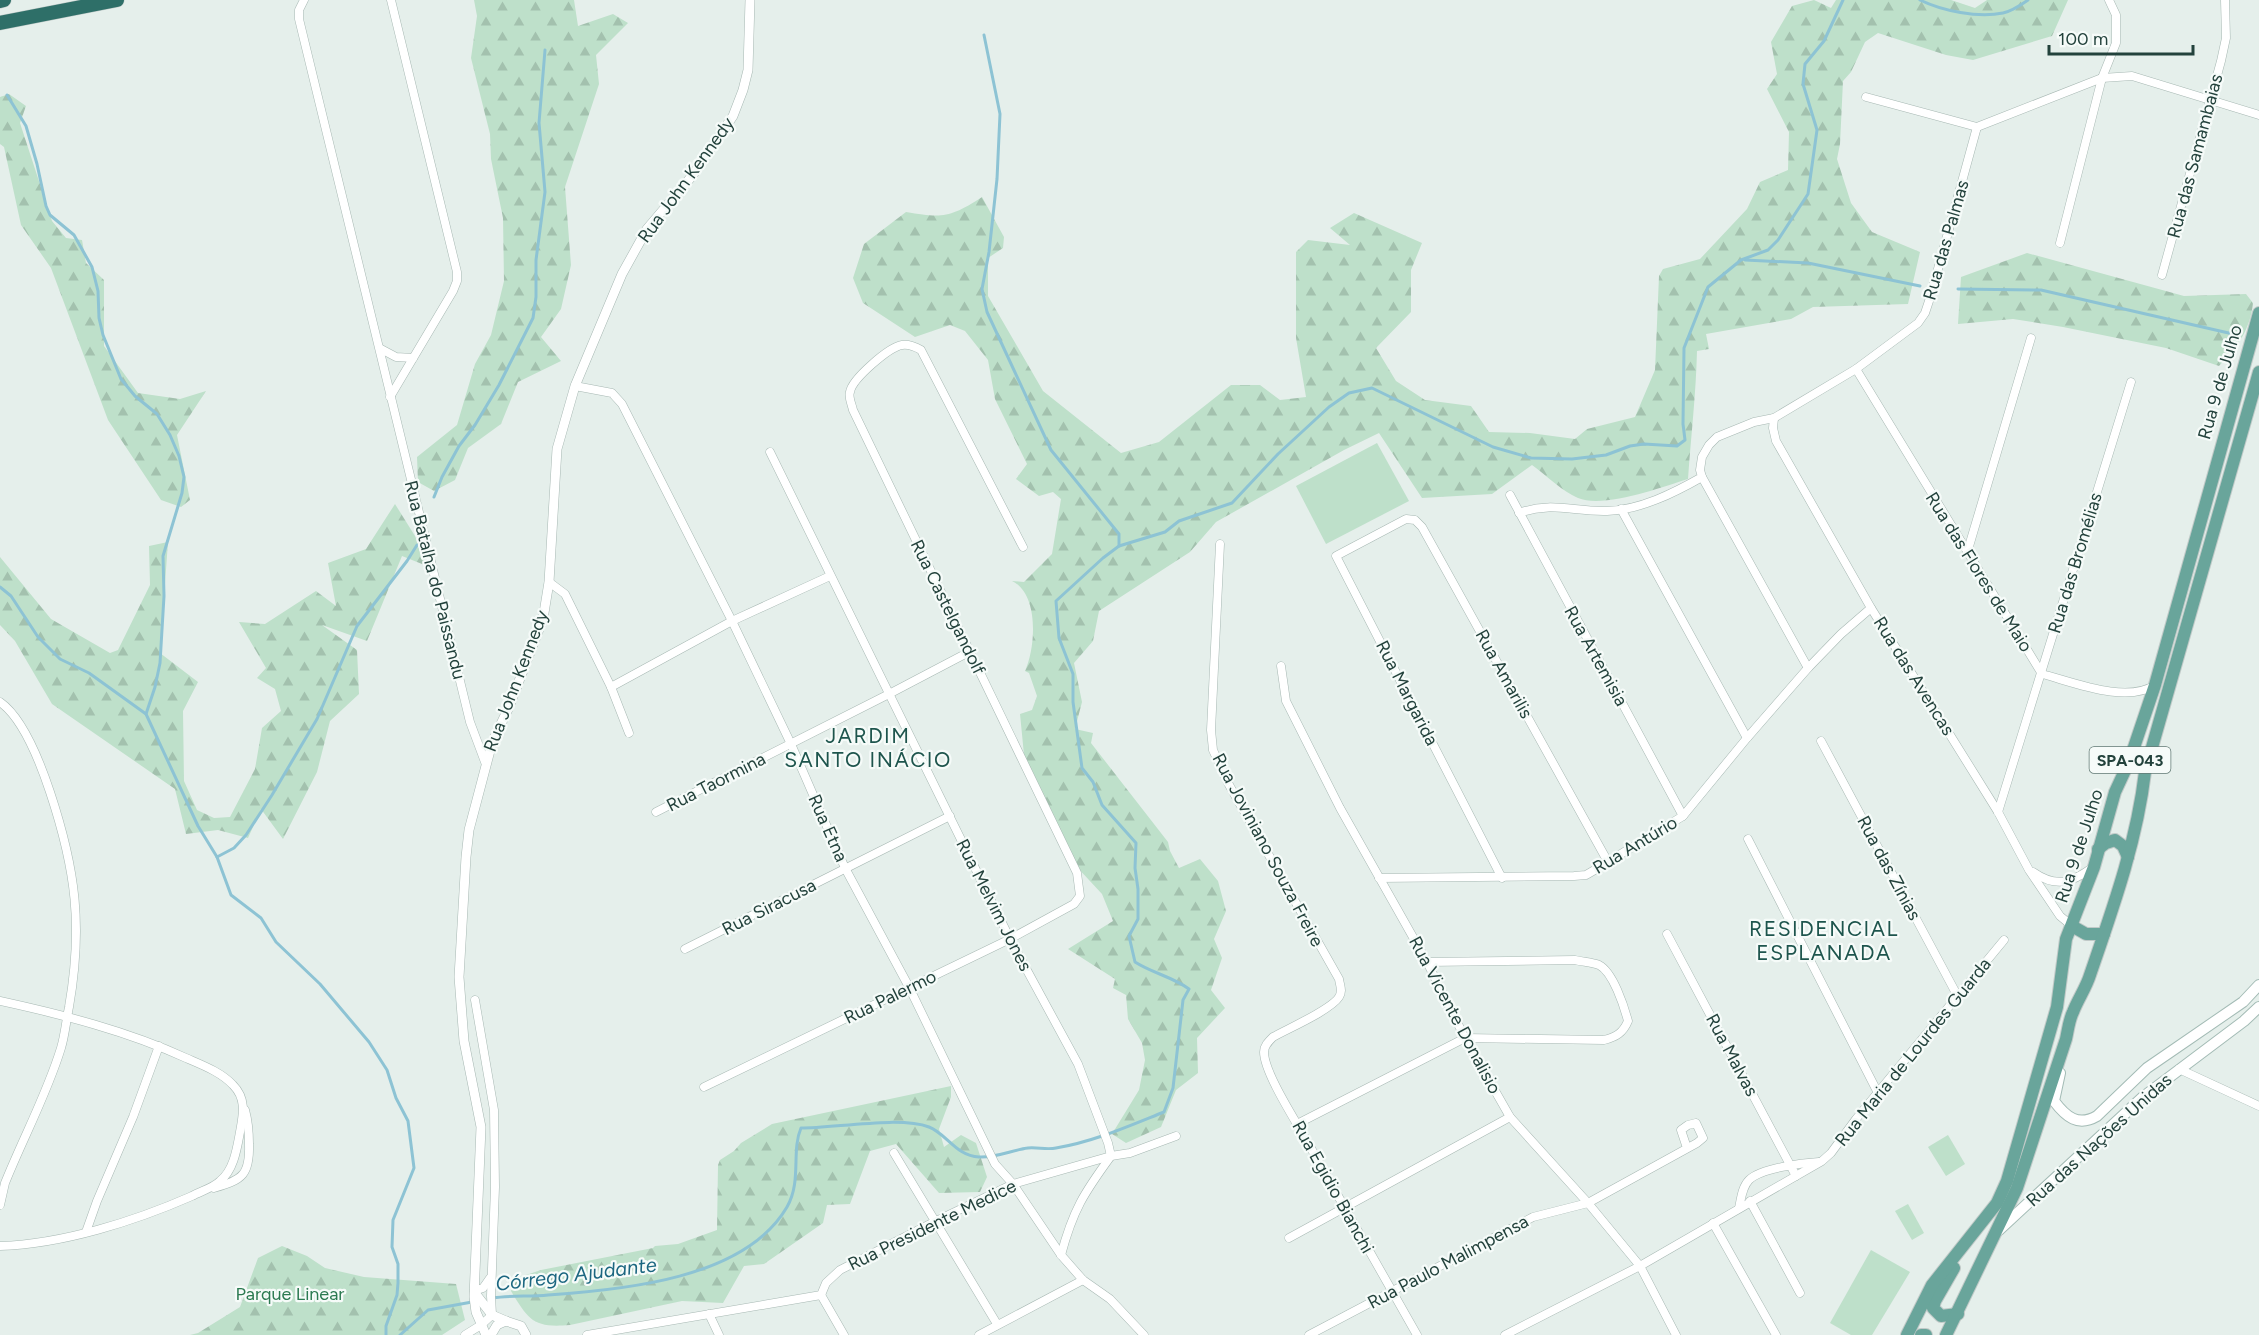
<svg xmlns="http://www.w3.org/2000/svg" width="2259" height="1335" font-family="Figtree,sans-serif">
  <defs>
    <pattern id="forest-firs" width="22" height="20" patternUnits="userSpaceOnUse" patternTransform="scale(1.5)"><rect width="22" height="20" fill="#bee0ca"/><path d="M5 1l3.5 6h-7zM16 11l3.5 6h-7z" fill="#a3c1ae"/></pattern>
  </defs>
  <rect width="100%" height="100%" fill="#e5efeb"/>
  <g fill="url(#forest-firs)">
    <polygon points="474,0 574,0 578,26 613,14 628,23 596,55 599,84 565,187 571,265 561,309 541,337 561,361 518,382 501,424 468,448 455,480 434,491 418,482 417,457 457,425 475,364 491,335 504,281 503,218 491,159 490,134 471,58 477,16"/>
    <path d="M1814,0l17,8 5,-8h115l24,8 12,-8h81l-16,36 -79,24 -27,-5 -68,-22 -13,9 -14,30 -8,9 -3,63 -3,15 14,44 21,29 48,20 -12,52 -95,3 -22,12 -85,15 3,15 -12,2c-1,43 -6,85 -9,128 -26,8 -85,30 -110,19 -16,-7 -31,-22 -46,-33l-40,29 -70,4 -43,-65 -35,17 -128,72 -26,30 -91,59 -6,30 -19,22 8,39 -7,27 18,4 -2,10 77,99 2,9 9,17 21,-9 18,22 8,30 -12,28 8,19 -11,32 14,18 -28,30 1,35 -22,17 -15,37 -35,16 -14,-9 27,-44 6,-30 -3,-17 -14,-24 -2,-24 -13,-7 2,-9 -47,-30 45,-28 -11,-27 -39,-42 -37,-77 -6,-61 12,-4 5,-14 -8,-23 -4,-2c11,-24 14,-77 -13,-90l12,1 28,-28 9,-55 -8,-7 -14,4 -23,-17 11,-15 -32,-65 -7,-39 -23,-29 -15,-6 -35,12 -52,-34 -10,-25 11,-34 42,-32c36,6 44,6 76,-15l22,40 -1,11 -15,10v38l55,95 78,62 38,-11 72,-57h29l20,15 26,-3 -10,-59v-86l12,-12 42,5 -20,-17 24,-15 68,30 -11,27v42l-35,36 20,33 29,19 46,6 18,26 41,1 45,6 12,-10 48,-12 20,-47 4,-94 4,-7 37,-10 47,-50 13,-27 28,-12 1,-38 -22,-43 10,-15 -6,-32 21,-36z"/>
    <polygon points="9,94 26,106 20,123 52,221 66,238 82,240 86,263 104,280 104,346 138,393 180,399 206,391 177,435 190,500 181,507 161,500 108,420 51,268 21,225 4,147 0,144 0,97"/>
    <path d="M2027,253l157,43 62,-2 7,9c-3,27 -15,43 -34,63l-53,-18 -103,-21 -50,-8 -55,5 3,-47z"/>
    <polygon points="395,504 415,536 427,566 402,556 367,641 322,625 357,650 359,694 330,721 317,772 283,839 261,809 248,838 218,830 186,834 175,789 52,704 15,641 0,625 0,557 51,619 110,653 118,650 150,585 149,546 168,542 160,653 198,682 183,711 184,781 197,810 214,818 230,817 255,769 262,728 281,711 275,689 257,678 266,668 239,622 265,624 316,591 336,606 328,563 366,549"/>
    <path d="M951,1086v11l-12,32 5,18 17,-12 15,8 11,34 -7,15 -41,1 -43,-49 -26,7 -20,53 -23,1 -4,18 -59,41 -20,2 -21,37 -41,-2 -112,24c-36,3 -41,-4 -59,-34l6,-13 24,-8 112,-22 2,-2 23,-2 39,-14 1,-65 2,-5 14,-9 7,-8 31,-19z"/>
    <polygon points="282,1246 307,1256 325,1268 364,1277 456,1284 465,1320 442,1335 190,1335 198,1333 240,1307 258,1258"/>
  </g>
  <g fill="#bee0ca">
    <polygon points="1377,443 1409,501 1326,544 1296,486"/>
    <polygon points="1948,1135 1965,1164 1946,1176 1928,1147"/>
    <polygon points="1908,1204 1924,1233 1912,1240 1895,1211"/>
    <polygon points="1871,1250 1910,1272 1872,1335 1851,1335 1830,1323"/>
  </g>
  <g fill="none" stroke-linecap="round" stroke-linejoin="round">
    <g stroke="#8dc3d4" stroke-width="3">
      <path d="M1920,0c22,11 58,18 83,13 9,-2 18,-8 25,-13"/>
      <polyline points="984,35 1000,114 997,179 989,252 982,289 987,312 1051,450 1119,534 1119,546"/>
      <polyline points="7,95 26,126 37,164 46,206 50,215 74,235 92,267 98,291 99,318 103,335 121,379 135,396 157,414 170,435 179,456 184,477 182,493 163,556 164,596 160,663 155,687 146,714"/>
      <polyline points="1745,260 1808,263 1920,286"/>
      <polyline points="1958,289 2041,290 2233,334"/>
      <polyline points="434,497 442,477 459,446 475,425 499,385 533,318 536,297 536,260 545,192 539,123 545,50"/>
      <polyline points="0,587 11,596 38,637 60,659 89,673 146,714 198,826 217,857 231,895 261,918 276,942 320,984 369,1042 387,1070 396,1098 408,1121 414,1168 393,1220 392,1247 398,1264 398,1283 397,1295 386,1326 386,1335"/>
      <polyline points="217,857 234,848 246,835 272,795 317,719 357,626 407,561 417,545"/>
      <path d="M493,1298c18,-3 37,-1 55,-3 74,-5 197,-16 239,-88 15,-26 4,-56 14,-79 34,0 99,-12 128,-1 18,7 27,29 50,30 17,1 33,-7 49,-9 9,-1 19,2 28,0 37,-6 73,-22 108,-36l9,-24 10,-88 6,-11c-16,-12 -37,-16 -54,-27l-6,-26 9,-17v-30l-3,-21 1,-25 -34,-38 -9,-23 -11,-14 -9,-66v-28l-14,-36 -3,-37 47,-43 16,-12 46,-14 14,-11 53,-18 46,-49 51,-47 20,-14 23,-5 121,59 38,11 41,1 34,-4 24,-9 14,-2 33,2 8,-6 -2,-16 1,-76 24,-61 33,-27 27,-10 10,-10 30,-46 9,-64 -14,-46 2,-20 19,-23 19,-41"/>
      <polyline points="400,1335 428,1310 472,1302"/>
    </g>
    <defs>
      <g id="minor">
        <polyline points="304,0 299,10 299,19 470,722 485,762"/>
        <polyline points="1866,97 1977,127 2102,78 2132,76 2259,115"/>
        <polyline points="2060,243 2102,78 2116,43 2116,15 2109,0"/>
        <polyline points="2162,275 2221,61 2226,38 2225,0"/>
        <polyline points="381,349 396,357 413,358"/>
        <path d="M1856,369l186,305c31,8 84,30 113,11"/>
        <polyline points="575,386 612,393 622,404 732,621 791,744 845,868 909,987 995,1164 1013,1184 1061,1255 1083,1280 1110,1299 1144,1335"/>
        <polyline points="390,397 453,291 457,281 457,272 391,0"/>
        <polyline points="1774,418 1773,428 1776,441 1871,608 1998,812 2029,870 2060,916 2072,926"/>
        <path d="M770,452l240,487 68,125 30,79 3,13c-27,37 -38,54 -50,99"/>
        <polyline points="1702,477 1808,668"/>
        <polyline points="1510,495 1683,816"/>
        <polyline points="1621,509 1747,738"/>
        <path d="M1519,513c33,-12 54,-1 88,-2 33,-1 67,-18 95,-34l-2,-7 2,-13 7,-12 8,-8 37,-15 20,-4 82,-49 62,-46 7,-10 5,-15 47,-171"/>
        <path d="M1220,544l-9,186 2,20 15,33 111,196c1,7 4,12 0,18 -8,13 -52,32 -66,40 -5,5 -9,9 -9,15 0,21 33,71 44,91 37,64 72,128 109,192"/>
        <polyline points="1967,553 2031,338"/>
        <polyline points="549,582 565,594 611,687 629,733"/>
        <polyline points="1281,666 1286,701 1340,808 1427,962 1465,1038 1510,1117 1588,1203 1640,1266 1676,1335"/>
        <polyline points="611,687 732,621 830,576"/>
        <path d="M0,702c23,16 41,63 50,90 26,78 33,135 19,215 -3,14 -4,28 -8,41 -14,46 -38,90 -56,135l-5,22"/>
        <polyline points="1821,741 1957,995"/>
        <polyline points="656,812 889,694 969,652"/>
        <polyline points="1998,812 2131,382"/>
        <polyline points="1748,839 1878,1093"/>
        <path d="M2033,872c23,16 38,11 59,-4"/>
        <polyline points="1379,878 1574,876 1586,875 1598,868 1683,816 1747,738 1808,668 1841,634 1871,608"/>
        <polyline points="1502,878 1336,556 1406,519 1415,520 1422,527 1608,862"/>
        <polyline points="1667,934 1796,1176"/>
        <polyline points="685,949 950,816"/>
        <path d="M0,1001c64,14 127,30 186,57 16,7 35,14 47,27 14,14 10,30 7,47 -3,16 -6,38 -20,49 -7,7 -19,10 -28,15 -57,25 -129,48 -192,50"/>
        <polyline points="2179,1069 2259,1106"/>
        <path d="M704,1087l306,-148 64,-35 6,-8 -3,-23 -224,-463c-1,-5 -5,-13 -3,-18 2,-13 39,-45 52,-47 7,-1 12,1 19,5l102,197"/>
        <path d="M1297,1124l168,-86 139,2c12,-3 19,-7 24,-19 -4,-15 -15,-49 -29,-56 -7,-3 -16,-3 -24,-5l-148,2"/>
        <polyline points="894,1153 997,1324"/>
        <path d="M214,1188c29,-8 36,-14 35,-44 0,-12 -1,-23 -4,-34"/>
        <polyline points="1750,1201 1800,1293"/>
        <path d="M1739,1208c2,-9 3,-21 10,-28 12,-12 54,-17 70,-18"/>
        <polyline points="1713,1223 1776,1335"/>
        <polyline points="86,1232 97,1201 133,1117 159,1046"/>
        <polyline points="1289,1238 1510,1117"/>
        <polyline points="474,1291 483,1288 490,1278"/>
        <polyline points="821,1295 844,1335"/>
        <polyline points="709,1314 719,1335"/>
        <polyline points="465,1335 481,1325 492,1315 491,1296 495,1187 494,1110 475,1000"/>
        <polyline points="587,1335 821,1295 826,1283 840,1270 936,1221 1013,1184 1111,1156 1130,1153 1176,1136"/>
        <polyline points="979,1335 1083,1280"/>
        <polyline points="1309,1335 1533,1217 1588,1203 1697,1143 1703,1138 1696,1123 1688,1125 1681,1130 1687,1148"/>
        <polyline points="1505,1335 1640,1266 1822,1161 1831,1153 1856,1119 2004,940"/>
      </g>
      <g id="tertiary">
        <polyline points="475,1293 492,1315 506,1321"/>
        <polyline points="486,1335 476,1312 474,1297 481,1127 464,1041 459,977 466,857 469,830 492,743 509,707 543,619 549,582 557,449 575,386 622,274 647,229 692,176 733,116 743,90 748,70 750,0"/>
        <polyline points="491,1335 497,1325 506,1321 521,1326 526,1335"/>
      </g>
      <g id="secondary">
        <path d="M2060,1073l-6,28c12,16 24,26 43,15l50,-48 96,-66 16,-17"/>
        <polyline points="1999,1230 2143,1097 2244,1021 2259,1007"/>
      </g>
      <g id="primary">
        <polyline points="2098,849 2106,843 2115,840 2123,846 2128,857"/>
        <polyline points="2072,926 2086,934 2104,934"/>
        <polyline points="1954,1268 1935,1301 1933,1308 1941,1316 1958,1314"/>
        <polyline points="1907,1335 1932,1285 1997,1203 2007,1181 2057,1007 2066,939 2094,867 2115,792 2129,762 2155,685 2259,313"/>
        <polyline points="1921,1335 1926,1335"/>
        <path d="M1946,1335l71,-147 49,-149c2,-9 3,-19 7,-27 5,-13 13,-24 17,-37 23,-67 47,-134 55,-203l114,-400"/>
      </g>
      <g id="motorway">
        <polyline points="0,1 4,0"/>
        <polyline points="0,23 117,0"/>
      </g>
    </defs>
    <use href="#minor" stroke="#a7b8b3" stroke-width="9"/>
    <use href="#tertiary" stroke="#a7b8b3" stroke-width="10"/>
    <use href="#secondary" stroke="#a3bbb5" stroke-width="12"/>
    <use href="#primary" stroke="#c1cac8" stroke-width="14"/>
    <use href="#motorway" stroke="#c1cac8" stroke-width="15"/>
    <use href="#minor" stroke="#fff" stroke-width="8"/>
    <use href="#tertiary" stroke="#fff" stroke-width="9"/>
    <use href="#secondary" stroke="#fff" stroke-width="10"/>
    <use href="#primary" stroke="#69a59b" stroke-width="12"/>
    <use href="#motorway" stroke="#2e6f68" stroke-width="14"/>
  </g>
  <g text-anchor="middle" stroke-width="4.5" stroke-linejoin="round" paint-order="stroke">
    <rect fill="#f6fbf9" stroke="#627a75" stroke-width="1.5" x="2089.5" y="747" width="81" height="26" rx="4.5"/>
    <g font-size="16" font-weight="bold" fill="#23423c">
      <text x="2130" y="766">SPA-043</text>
    </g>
    <g font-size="18" fill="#23423c" stroke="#f6fbf9">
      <text transform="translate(2195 156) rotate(-75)" y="6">Rua das Samambaias</text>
      <text transform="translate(686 180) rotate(-54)" y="6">Rua John Kennedy</text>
      <text transform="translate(1946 240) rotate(-74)" y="6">Rua das Palmas</text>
      <text transform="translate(2220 382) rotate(-74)" y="6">Rua 9 de Julho</text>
      <text transform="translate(2075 563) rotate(-73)" y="6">Rua das Bromélias</text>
      <text transform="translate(1979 572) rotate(58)" y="6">Rua das Flores de Maio</text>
      <text transform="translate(435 580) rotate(76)" y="6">Rua Batalha do Paissandu</text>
      <text transform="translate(948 607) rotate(64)" y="6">Rua Castelgandolf</text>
      <text transform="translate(1596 656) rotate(61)" y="6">Rua Artemisia</text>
      <text transform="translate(1504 674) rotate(61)" y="6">Rua Amarilis</text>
      <text transform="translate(1914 676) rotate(58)" y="6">Rua das Avencas</text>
      <text transform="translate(516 681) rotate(-69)" y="6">Rua John Kennedy</text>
      <text transform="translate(1407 693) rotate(63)" y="6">Rua Margarida</text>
      <text transform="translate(716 782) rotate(-27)" y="6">Rua Taormina</text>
      <text transform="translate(828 828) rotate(66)" y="6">Rua Etna</text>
      <text transform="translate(1635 845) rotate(-31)" y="6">Rua Antúrio</text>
      <text transform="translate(2079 846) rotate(-72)" y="6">Rua 9 de Julho</text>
      <text transform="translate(1268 850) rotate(62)" y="6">Rua Joviniano Souza Freire</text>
      <text transform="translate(1889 868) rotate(62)" y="6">Rua das Zínias</text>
      <text transform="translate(994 905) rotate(63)" y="6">Rua Melvim Jones</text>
      <text transform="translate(769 907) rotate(-27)" y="6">Rua Siracusa</text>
      <text transform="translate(890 997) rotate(-26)" y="6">Rua Palermo</text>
      <text transform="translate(1455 1015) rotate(62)" y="6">Rua Vicente Donalisio</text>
      <text transform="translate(1913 1052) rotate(-51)" y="6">Rua Maria de Lourdes Guarda</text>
      <text transform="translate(1732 1055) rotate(62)" y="6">Rua Malvas</text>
      <text transform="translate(2099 1140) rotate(-42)" y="6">Rua das Nações Unidas</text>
      <text transform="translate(1333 1187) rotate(61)" y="6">Rua Egidio Bianchi</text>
      <text transform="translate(932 1225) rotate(-26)" y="6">Rua Presidente Medice</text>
      <text transform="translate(1448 1262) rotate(-28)" y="6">Rua Paulo Malimpensa</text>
    </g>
    <g font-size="18" fill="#2c7a51" stroke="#f6fbf9">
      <text x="290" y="1300">Parque Linear</text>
    </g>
    <g font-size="20" font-style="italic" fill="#1b6680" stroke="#f6fbf9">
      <text transform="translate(576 1274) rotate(-7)" y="7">Córrego Ajudante</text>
    </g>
    <g font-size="21" letter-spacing="1.5" fill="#1e554d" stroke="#f6fbf9">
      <text x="868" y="743">JARDIM<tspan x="868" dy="24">SANTO INÁCIO</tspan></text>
      <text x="1824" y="936">RESIDENCIAL<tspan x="1824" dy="24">ESPLANADA</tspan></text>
    </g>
  </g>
  <path d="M2049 45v9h144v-9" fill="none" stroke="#23423c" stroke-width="3"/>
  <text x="2058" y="45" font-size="18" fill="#23423c" stroke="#f6fbf9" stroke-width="4.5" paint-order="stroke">100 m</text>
</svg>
